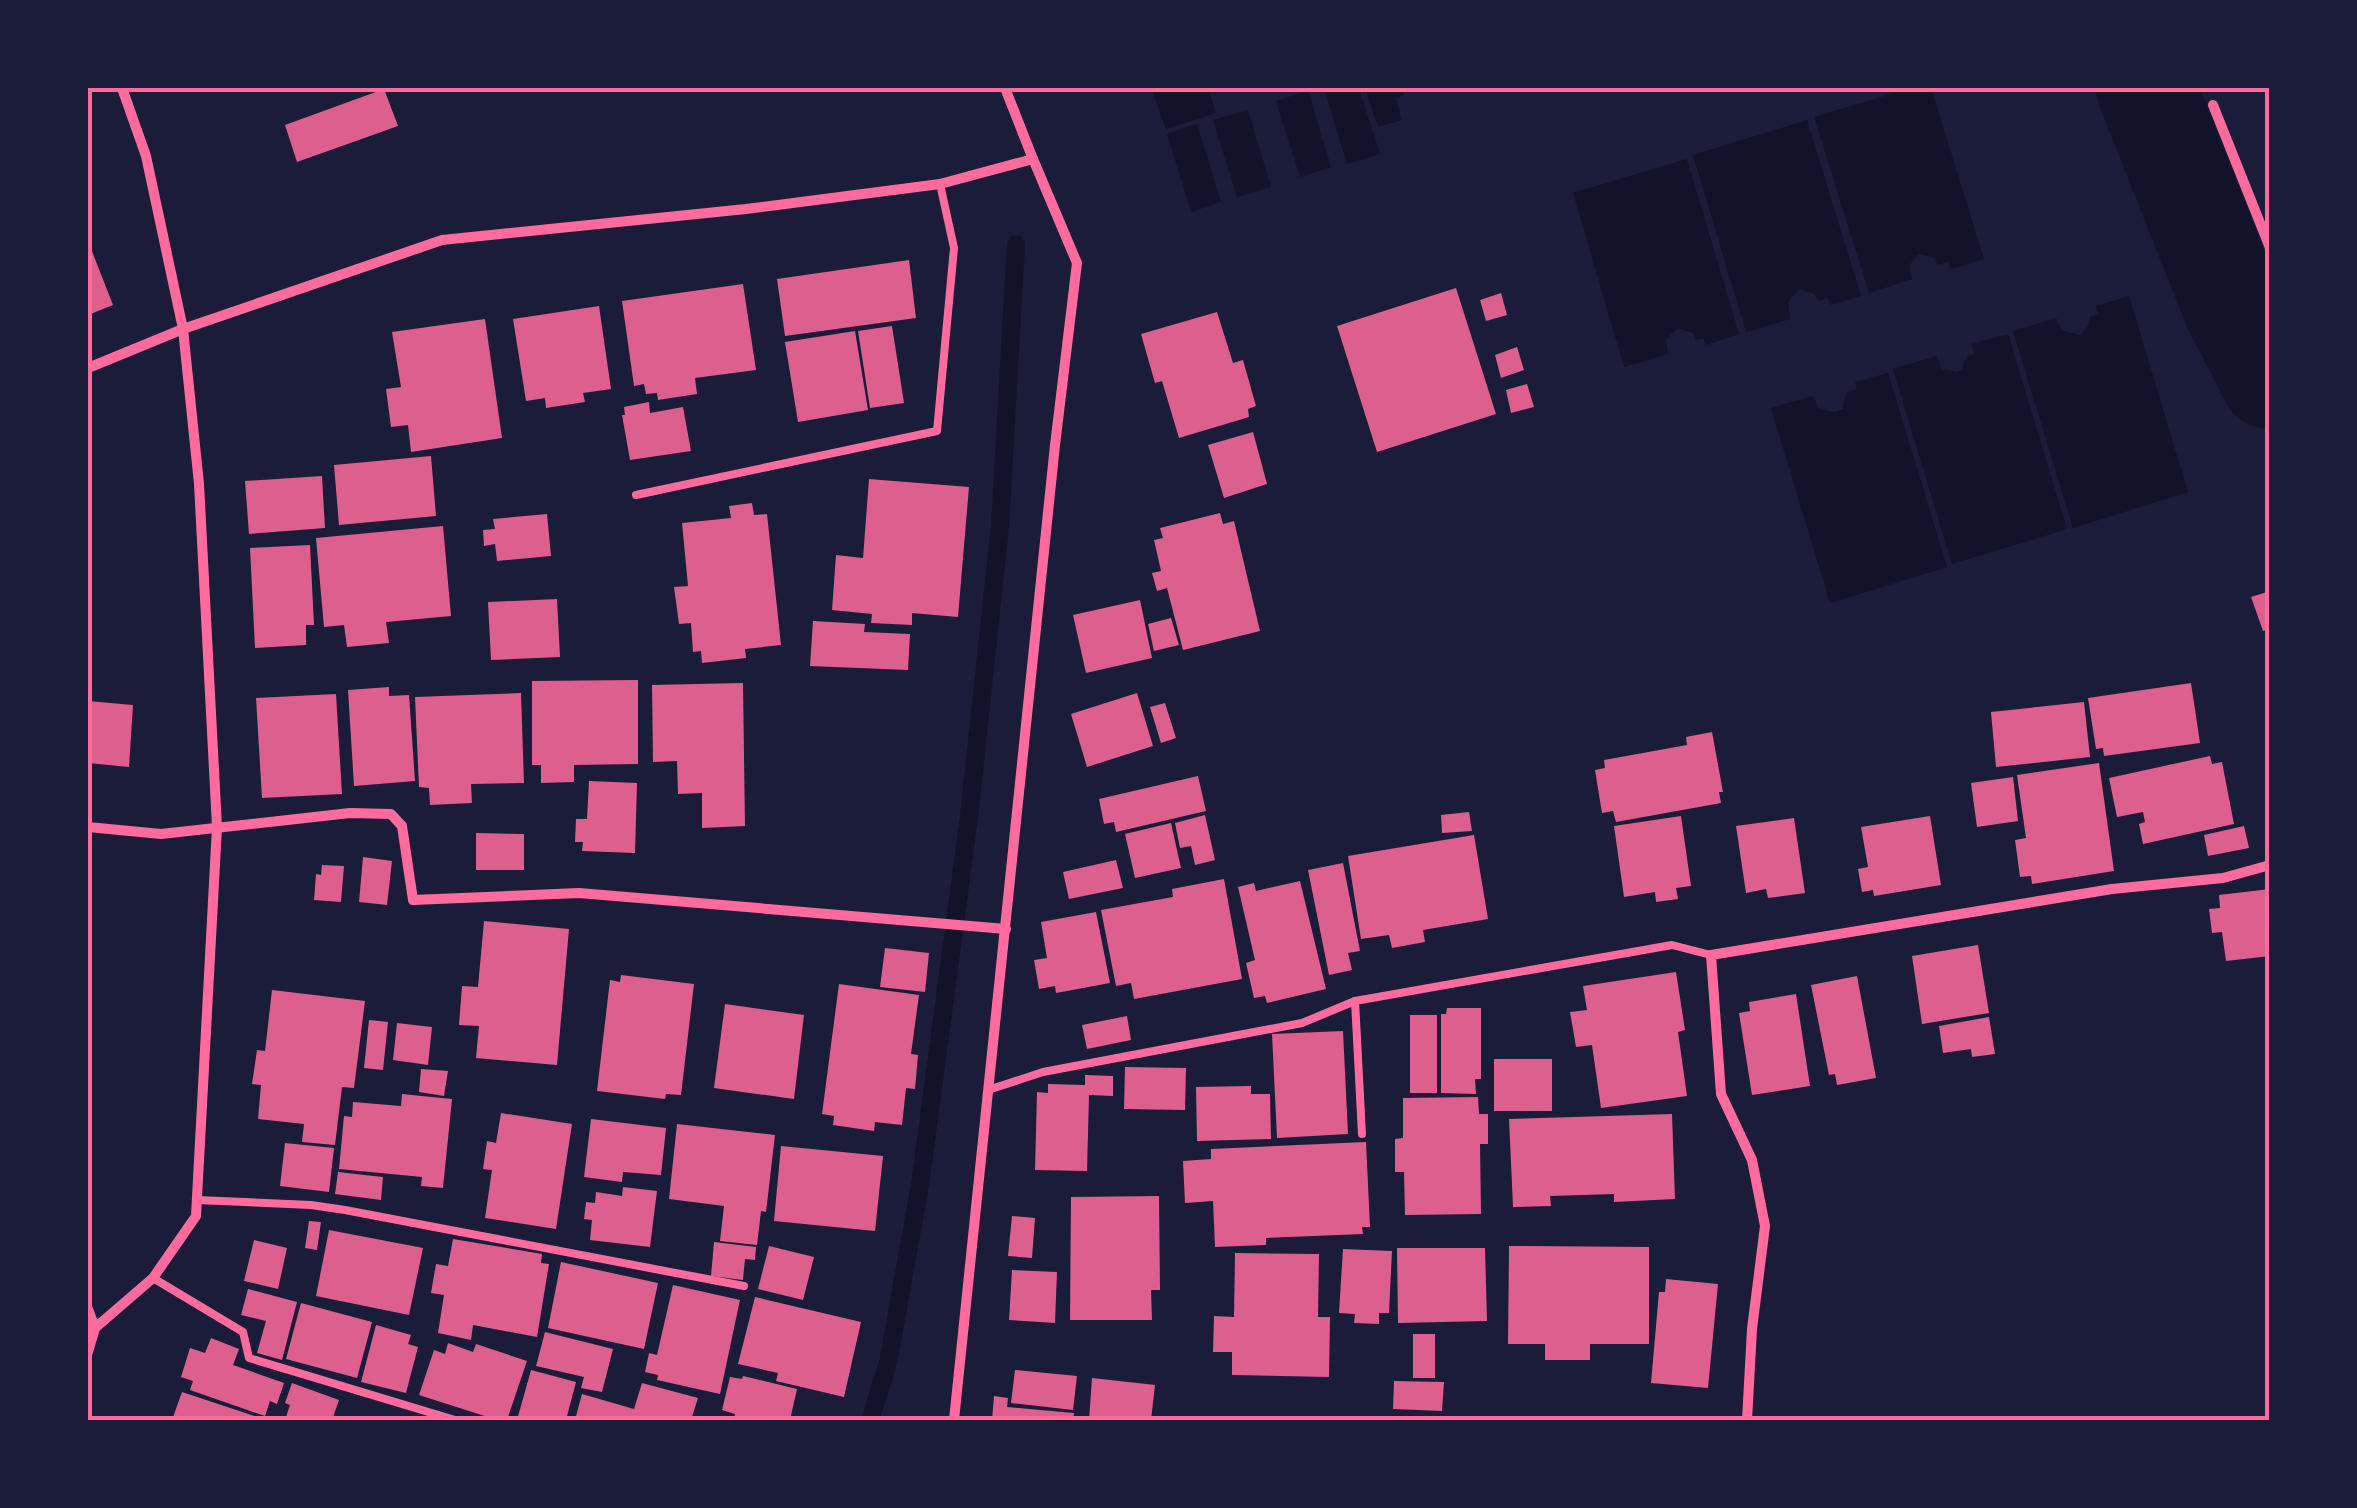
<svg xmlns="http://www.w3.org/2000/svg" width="2357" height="1508" font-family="'Roboto Condensed',sans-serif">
  <rect width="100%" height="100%" fill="#1b1b3a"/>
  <g fill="#12122b">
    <polygon points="1151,88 1208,88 1216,113 1166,129"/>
    <polygon points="1324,88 1359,88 1380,154 1347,164"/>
    <polygon points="1365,88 1402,88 1404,95 1396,98 1402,120 1378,127"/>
    <polygon points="1911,88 1931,88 1984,259 1951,269 1948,262 1938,265 1933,257 1918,254 1909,266 1912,279 1869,293 1814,117"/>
    <polygon points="1308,91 1331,167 1300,177 1276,101"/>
    <polygon points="1248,110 1271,187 1237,197 1213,120"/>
    <polygon points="1807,120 1861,296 1830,305 1827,298 1819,301 1814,294 1799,289 1788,302 1790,319 1746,332 1693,155"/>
    <polygon points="1197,124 1221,202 1191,212 1167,134"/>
    <polygon points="1687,159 1739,334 1706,345 1703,338 1696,340 1693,333 1677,328 1666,340 1668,354 1624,367 1573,193"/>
    <polygon points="2129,296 2188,492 2073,528 2013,331 2056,318 2063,331 2080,335 2089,325 2090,317 2098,314 2096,306"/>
    <polygon points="2008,334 2067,529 1952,564 1893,369 1936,356 1942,369 1957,372 1962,369 1967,356 1974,354 1972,344"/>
    <polygon points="1888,373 1947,567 1830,603 1771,408 1813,396 1819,409 1835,412 1843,409 1846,393 1857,389 1855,382"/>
  </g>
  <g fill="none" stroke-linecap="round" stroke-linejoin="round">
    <polyline stroke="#12122b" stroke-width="18" points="870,1420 888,1363 920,1185 969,817 1000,526 1016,244"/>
    <polyline stroke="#12122b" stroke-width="100" points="2146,88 2233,307 2270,379"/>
  </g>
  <g fill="#dd5f8e">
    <polygon points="384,89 398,126 297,162 285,125"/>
    <polygon points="88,241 113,305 88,315"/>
    <polygon points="909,260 916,318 785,336 777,279"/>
    <polygon points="743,284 756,370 695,378 697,394 658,400 657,393 646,394 644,384 634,386 622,301"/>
    <polygon points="1456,288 1496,414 1377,452 1337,326"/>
    <polygon points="1501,293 1507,315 1486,321 1480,300"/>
    <polygon points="599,306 611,389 583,393 585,402 546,408 545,398 526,401 513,319"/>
    <polygon points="1217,312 1233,363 1243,360 1256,406 1248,409 1249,417 1179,438 1162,381 1155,383 1141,334"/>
    <polygon points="485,319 502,438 411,452 408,425 391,427 386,389 401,387 392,332"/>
    <polygon points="892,326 904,403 870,408 858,331"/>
    <polygon points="855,331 868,410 798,422 785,342"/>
    <polygon points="1517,347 1524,370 1501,378 1495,355"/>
    <polygon points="1527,384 1534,407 1511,413 1506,390"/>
    <polygon points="649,402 650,413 683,407 691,451 630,460 622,415 625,415 624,407"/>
    <polygon points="1253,432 1267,484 1224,498 1208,445"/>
    <polygon points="431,456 436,516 339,525 334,465"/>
    <polygon points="322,476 325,528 249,534 245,481"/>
    <polygon points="869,479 969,487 958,617 912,613 912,625 871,623 872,614 832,610 836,555 863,558"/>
    <polygon points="752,503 754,515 767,514 781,645 745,649 746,658 702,663 701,651 693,652 691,623 679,624 674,587 688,586 682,523 731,518 729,506"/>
    <polygon points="1220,513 1223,524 1234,521 1260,631 1183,650 1167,588 1157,591 1152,573 1161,571 1154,540 1163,538 1160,528"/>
    <polygon points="547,514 551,556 497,561 495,544 484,546 483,530 495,529 493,519"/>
    <polygon points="443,526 451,616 386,622 389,643 347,647 344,625 324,627 316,538"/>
    <polygon points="310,545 314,625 306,625 306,645 255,648 250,548"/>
    <polygon points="2270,591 2270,629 2263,631 2251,597"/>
    <polygon points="557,599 560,657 491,660 488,602"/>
    <polygon points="1140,600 1152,658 1086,673 1073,615"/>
    <polygon points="1171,618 1179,645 1154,651 1148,624"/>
    <polygon points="813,621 865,624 864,632 910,634 908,670 810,666"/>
    <polygon points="638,680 638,764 574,765 574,782 541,783 541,765 532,765 532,681"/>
    <polygon points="743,683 745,826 702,828 702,793 678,794 677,761 653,762 652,685"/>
    <polygon points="2191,683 2200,743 2104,756 2103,748 2096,749 2088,698"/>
    <polygon points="389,687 389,696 409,695 415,781 354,786 348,690"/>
    <polygon points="521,693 524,783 471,784 472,803 430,805 429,788 419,787 415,697"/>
    <polygon points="1137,693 1153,746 1087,767 1071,714"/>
    <polygon points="336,694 342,794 262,798 256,698"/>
    <polygon points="88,701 133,705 129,767 88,763"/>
    <polygon points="2084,702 2090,757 1996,767 1991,712"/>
    <polygon points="1165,703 1176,738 1161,743 1150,707"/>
    <polygon points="1712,732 1723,792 1719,792 1721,803 1616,822 1613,811 1602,813 1595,770 1605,768 1604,760 1687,745 1686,737"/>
    <polygon points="2210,756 2212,764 2222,762 2234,824 2143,844 2139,824 2145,822 2143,812 2117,817 2109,778"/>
    <polygon points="2099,763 2114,871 2032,884 2031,876 2020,877 2015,840 2026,838 2017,775"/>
    <polygon points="1198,776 1206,811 1116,832 1114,822 1104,824 1099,799"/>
    <polygon points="2013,777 2018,821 1977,827 1971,783"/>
    <polygon points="589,781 637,783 635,853 582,851 583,842 575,842 576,819 587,819"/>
    <polygon points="1469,812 1472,831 1442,833 1441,815"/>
    <polygon points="1205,815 1215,860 1195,865 1191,846 1180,848 1175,823"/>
    <polygon points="1681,816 1691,886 1676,888 1678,899 1656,902 1655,892 1624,897 1614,826"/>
    <polygon points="1930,816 1941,885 1874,896 1873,890 1862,892 1858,869 1868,867 1861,827"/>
    <polygon points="1794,818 1805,893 1768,898 1766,889 1746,893 1736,826"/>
    <polygon points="1171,823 1181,868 1135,878 1125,834"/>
    <polygon points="2244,826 2249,848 2208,856 2204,835"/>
    <polygon points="476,833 524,834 524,870 476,870"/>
    <polygon points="1474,835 1488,919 1423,930 1425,942 1392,948 1389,935 1361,939 1348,856"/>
    <polygon points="363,857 392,861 387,905 359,902"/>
    <polygon points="1116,860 1123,888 1069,899 1063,872"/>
    <polygon points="1343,863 1360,951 1348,953 1352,970 1329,975 1308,870"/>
    <polygon points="322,865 344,866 341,902 314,900 316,874 321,875"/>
    <polygon points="1224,879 1242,979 1134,999 1131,983 1116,986 1101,910 1173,897 1172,889"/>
    <polygon points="1300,881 1326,989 1267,1003 1265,996 1254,998 1246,963 1255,960 1238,887 1254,883 1256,891"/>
    <polygon points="2270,889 2270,956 2226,961 2222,932 2212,933 2209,909 2220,908 2219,895"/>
    <polygon points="1096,912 1110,983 1056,993 1055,986 1039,989 1034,960 1047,958 1041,922"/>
    <polygon points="484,921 569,929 557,1065 476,1058 479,1026 459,1025 462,986 478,987"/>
    <polygon points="1978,945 1989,1013 1922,1024 1912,956"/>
    <polygon points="885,948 929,953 925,992 880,987"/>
    <polygon points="1676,972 1685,1030 1678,1032 1687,1096 1601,1108 1592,1045 1576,1047 1570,1012 1587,1010 1583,986"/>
    <polygon points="621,975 694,984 681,1095 666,1094 665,1099 597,1091 610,980 620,982"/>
    <polygon points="1857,976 1876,1078 1837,1085 1835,1074 1829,1075 1811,985"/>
    <polygon points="839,984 919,995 911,1054 918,1055 915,1089 906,1088 902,1125 875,1122 874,1131 833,1125 834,1116 822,1114"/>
    <polygon points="272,990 365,1001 354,1088 342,1087 335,1145 302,1142 304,1124 258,1119 261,1085 252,1084 257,1050 265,1051"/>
    <polygon points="1796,994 1810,1086 1752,1095 1739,1013 1750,1011 1749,1002"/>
    <polygon points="725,1004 804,1015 794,1099 714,1088"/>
    <polygon points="1447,1008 1481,1008 1481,1079 1475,1079 1476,1094 1441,1093 1441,1014 1446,1014"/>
    <rect x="1410" y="1015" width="27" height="78"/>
    <polygon points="1127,1016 1131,1040 1087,1049 1082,1025"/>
    <polygon points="1989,1017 1995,1054 1972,1057 1971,1049 1943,1053 1939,1026"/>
    <polygon points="369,1020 388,1022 383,1070 364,1068"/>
    <polygon points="397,1023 432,1027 428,1065 393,1060"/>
    <polygon points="1343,1031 1348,1134 1277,1138 1272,1034"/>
    <rect x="1494" y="1059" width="58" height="52"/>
    <polygon points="1125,1067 1186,1068 1185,1110 1124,1109"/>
    <polygon points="421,1069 448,1071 444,1096 419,1092"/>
    <polygon points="1085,1075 1113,1076 1113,1096 1089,1095 1087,1171 1035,1170 1037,1092 1048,1093 1048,1084 1085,1085"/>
    <polygon points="1251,1086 1251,1094 1270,1094 1271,1139 1197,1141 1196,1087"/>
    <polygon points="402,1094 452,1099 443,1188 421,1186 422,1177 339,1169 344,1116 352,1117 353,1102 401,1106"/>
    <polygon points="1478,1097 1479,1114 1488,1114 1488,1144 1480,1144 1481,1214 1405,1215 1404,1172 1395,1172 1395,1139 1403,1138 1403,1098"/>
    <polygon points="501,1113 572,1124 556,1229 485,1218 492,1170 483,1169 487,1141 496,1143"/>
    <polygon points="1672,1114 1675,1199 1614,1202 1614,1194 1550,1196 1551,1206 1513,1207 1509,1119"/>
    <polygon points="591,1119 666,1128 661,1175 623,1172 622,1182 584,1177"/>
    <polygon points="677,1124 775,1135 766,1212 761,1211 757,1245 720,1241 724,1206 669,1199"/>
    <polygon points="1366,1142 1370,1227 1362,1227 1363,1234 1266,1238 1266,1245 1215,1247 1213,1201 1185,1203 1183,1161 1211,1159 1211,1149"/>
    <polygon points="285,1143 334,1148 329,1192 280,1186"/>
    <polygon points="781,1146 883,1156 875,1231 774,1221"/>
    <polygon points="338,1172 383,1177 381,1200 335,1194"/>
    <polygon points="623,1187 657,1191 650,1247 590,1240 592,1220 584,1219 586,1202 595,1203 596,1192 622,1196"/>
    <polygon points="1159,1196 1160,1290 1151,1290 1152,1320 1070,1320 1071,1197"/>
    <polygon points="1012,1216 1035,1218 1032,1258 1008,1256"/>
    <polygon points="309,1221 321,1222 317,1250 305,1248"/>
    <polygon points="329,1230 423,1248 409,1315 316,1296"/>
    <polygon points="453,1239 542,1254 541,1263 549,1264 537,1337 473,1325 471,1340 438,1333 444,1295 431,1293 436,1264 448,1266"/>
    <polygon points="254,1240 287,1248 278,1289 244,1281"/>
    <polygon points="714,1242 756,1247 755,1260 745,1259 743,1280 711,1276"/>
    <polygon points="769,1246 814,1257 803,1300 758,1289"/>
    <polygon points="1509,1246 1649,1247 1649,1344 1590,1344 1590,1360 1545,1360 1545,1344 1508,1344"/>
    <polygon points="1397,1248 1485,1248 1487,1321 1398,1323"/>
    <polygon points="1343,1249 1392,1251 1389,1313 1379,1313 1379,1324 1354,1323 1355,1314 1339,1313"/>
    <polygon points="1235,1253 1319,1254 1318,1317 1330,1317 1329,1377 1232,1375 1232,1352 1213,1352 1214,1316 1234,1317"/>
    <polygon points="561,1262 658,1283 644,1349 548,1328"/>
    <polygon points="1012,1270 1057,1272 1055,1323 1009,1320"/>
    <polygon points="1666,1279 1718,1284 1708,1388 1651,1383 1659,1292 1665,1292"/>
    <polygon points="673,1285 740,1300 720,1394 657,1380 658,1375 645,1372 649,1353 657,1355"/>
    <polygon points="248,1289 297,1302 282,1360 257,1353 266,1321 241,1315"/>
    <polygon points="755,1297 861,1322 844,1397 776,1381 778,1373 738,1364"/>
    <polygon points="301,1303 372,1322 357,1378 286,1359"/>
    <polygon points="376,1325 411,1335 408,1344 418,1347 406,1393 361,1382"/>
    <polygon points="545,1332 613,1349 602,1392 581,1388 584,1377 536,1366"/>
    <rect x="1413" y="1334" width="22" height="44"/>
    <polygon points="211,1338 239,1349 233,1365 284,1383 277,1404 270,1401 265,1416 190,1390 193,1381 181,1377 190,1348 205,1353"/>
    <polygon points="448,1343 473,1352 476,1344 527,1361 507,1420 497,1420 419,1395 434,1350 445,1354"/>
    <polygon points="531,1370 576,1382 566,1420 517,1420"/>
    <polygon points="1015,1370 1077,1376 1073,1410 1011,1403"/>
    <polygon points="743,1376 797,1389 790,1420 734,1420 735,1414 722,1410 730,1377 742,1379"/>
    <polygon points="1092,1378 1155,1385 1151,1420 1089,1420"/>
    <polygon points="1394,1381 1444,1382 1442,1411 1393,1409"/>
    <polygon points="292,1383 339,1400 332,1420 285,1420 290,1405 285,1403"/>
    <polygon points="642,1383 698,1398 691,1420 575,1420 582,1394 634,1409"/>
    <polygon points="182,1392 267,1420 172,1420"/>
    <polygon points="994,1396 1008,1398 1007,1407 1074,1413 1073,1420 992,1420"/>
  </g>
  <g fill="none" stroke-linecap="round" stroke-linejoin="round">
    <g stroke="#ff6b9d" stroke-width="8">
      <polyline points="636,495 937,431 954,248 940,184"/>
      <polyline points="1355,1001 1362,1134"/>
      <polyline points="988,1090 1043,1072 1302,1023 1355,1001 1672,945 1711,955"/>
      <polyline points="197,1200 311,1205 345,1210 744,1286"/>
      <polyline points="153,1278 243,1332 249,1358 455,1420"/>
    </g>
    <g stroke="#ff6b9d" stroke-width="10">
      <polyline points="1005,88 1033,159"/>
      <polyline points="2213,105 2270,248"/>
      <polyline points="88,368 183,329 442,240 746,209 940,184 1033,159 1077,263 1055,445 954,1420"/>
      <polyline points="88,827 161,834 350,813 391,814 402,826 413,900 579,893 1006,929"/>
      <polyline points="88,1309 95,1328"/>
      <polyline points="88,1352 95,1328 153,1278 196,1216 217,827 199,484 183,329 146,156 122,88"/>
      <polyline points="1747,1420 1752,1329 1765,1226 1752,1160 1721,1094 1711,955 2112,889 2223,878 2270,865"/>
    </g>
  </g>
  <rect width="2357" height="1508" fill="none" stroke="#1b1b3a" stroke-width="180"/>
  <rect x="90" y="90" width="2177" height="1328" fill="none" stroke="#ff6b9d" stroke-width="4"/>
</svg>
